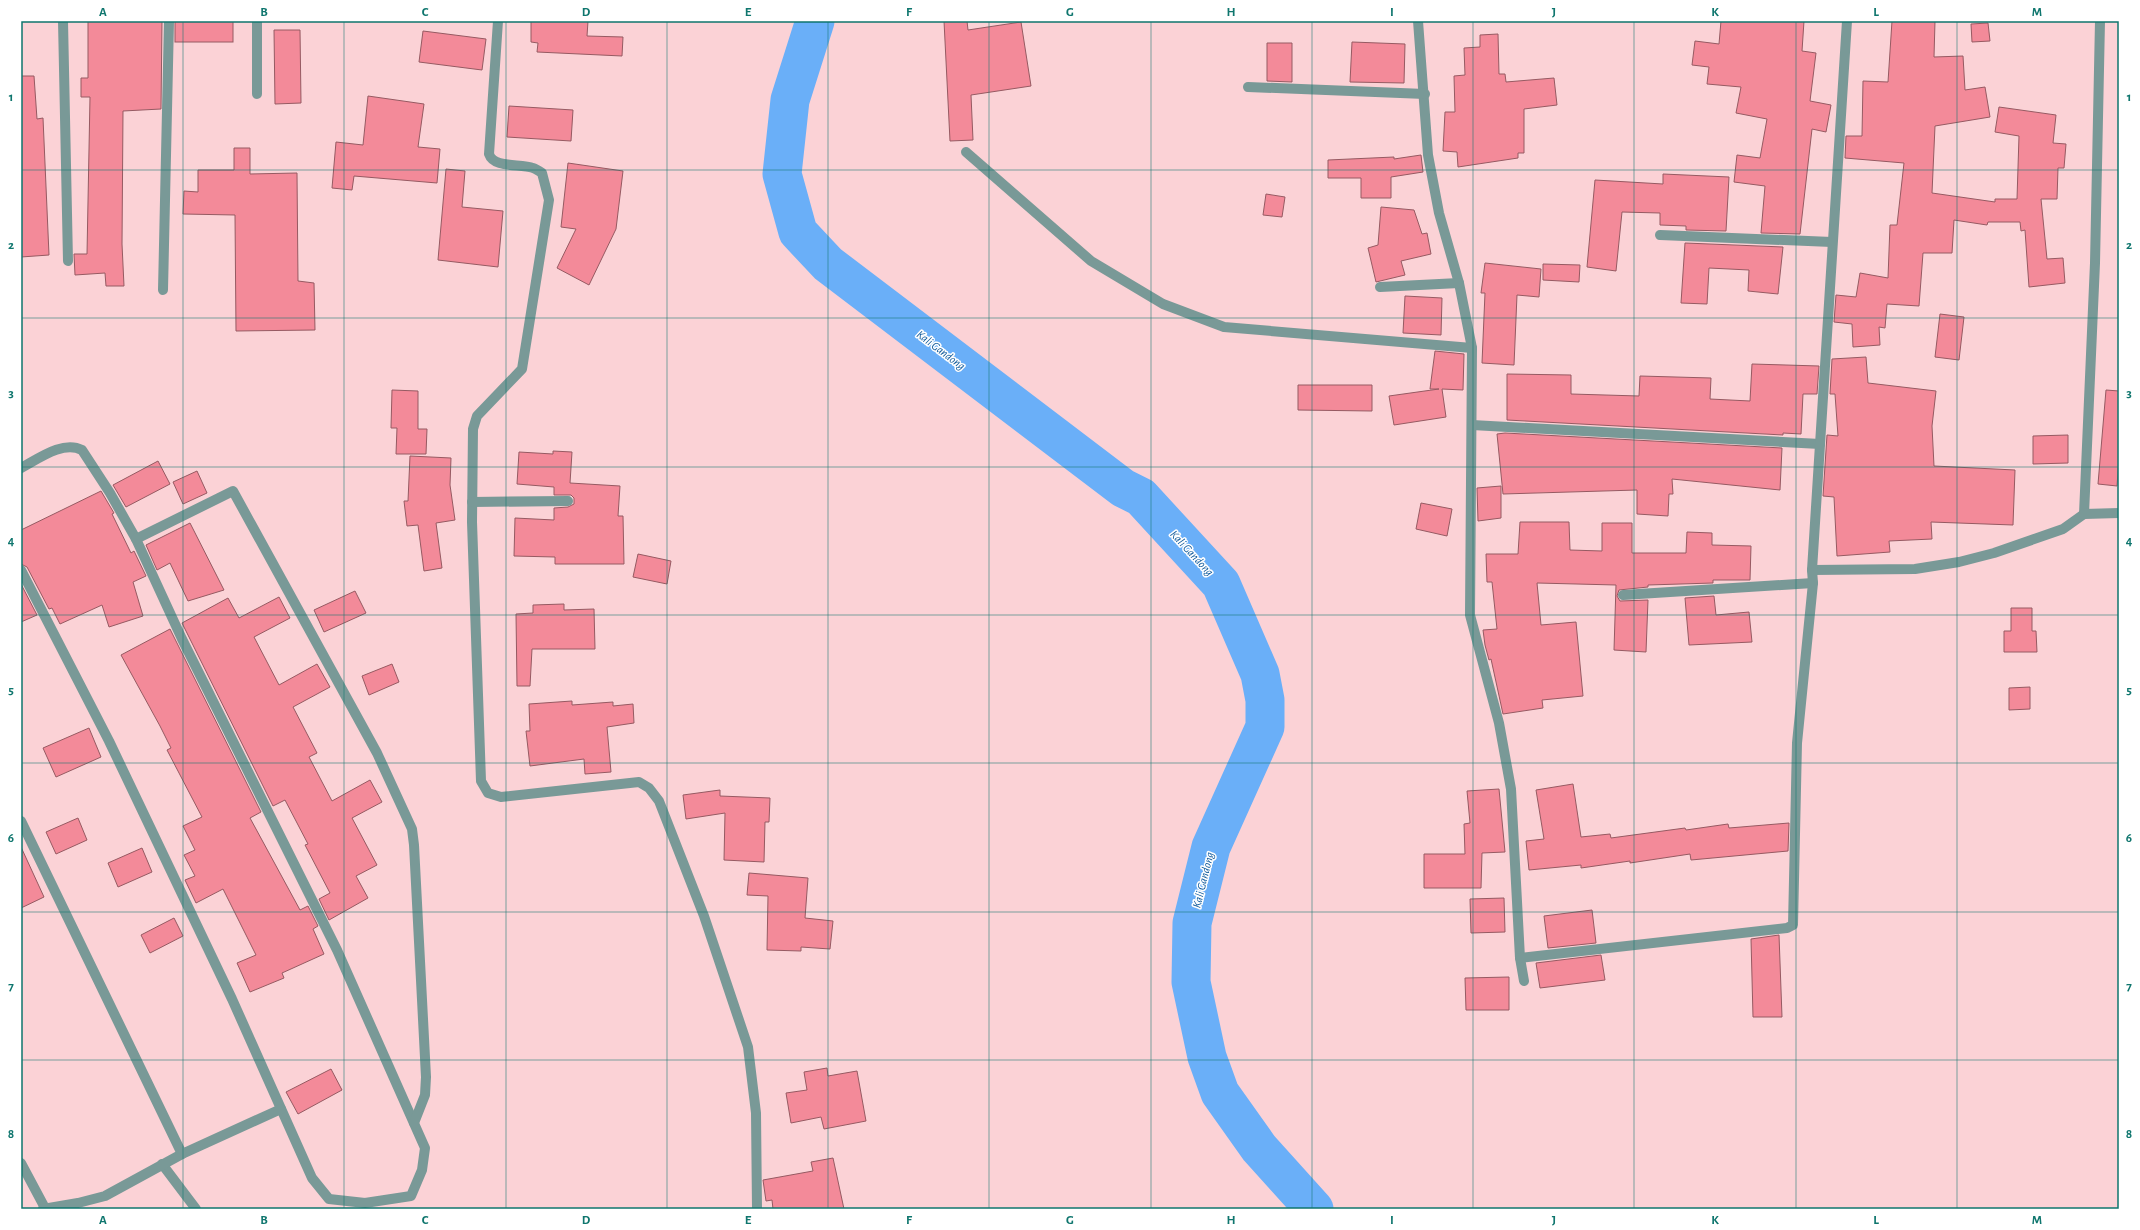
<svg xmlns="http://www.w3.org/2000/svg" width="2140" height="1230" font-family="'Alegreya Sans',sans-serif">
  <rect width="100%" height="100%" fill="#fbd2d6"/>
  <g fill="none" stroke-linecap="round" stroke-linejoin="round">
    <polyline stroke="#6aaff8" stroke-width="39" points="815,21 790,100 782,174 798,232 828,264 1123,488 1141,497 1221,584 1260,674 1265,700 1265,727 1211,847 1192,923 1191,982 1207,1057 1220,1093 1259,1148 1314,1209"/>
  </g>
  <g fill="#f38a99" stroke="#965a62">
    <polygon points="88,21 162,21 161,109 123,111 122,244 124,286 106,286 105,273 75,275 74,254 87,254 90,97 81,97 81,78 88,78"/>
    <rect x="175" y="21" width="58" height="21"/>
    <polygon points="531,21 588,21 587,36 623,37 622,56 537,52 538,43 531,42"/>
    <polygon points="944,21 967,21 968,30 1021,22 1031,86 971,95 973,140 950,141"/>
    <polygon points="1721,21 1804,21 1802,51 1816,53 1810,101 1831,105 1826,132 1812,129 1800,234 1761,233 1765,186 1734,182 1737,155 1760,158 1767,119 1736,113 1741,87 1707,84 1709,67 1692,65 1695,41 1719,44"/>
    <polygon points="1892,21 1935,21 1934,57 1963,56 1965,90 1985,87 1990,117 1935,126 1932,193 1995,202 1995,199 2017,199 2019,136 1995,132 1999,107 2056,115 2053,143 2066,144 2064,168 2058,168 2057,199 2041,199 2047,259 2063,258 2065,283 2029,287 2025,230 2021,231 2020,222 1988,222 1987,225 1954,220 1952,253 1923,253 1919,306 1887,304 1885,328 1879,327 1880,345 1853,347 1852,324 1834,322 1836,295 1856,297 1860,273 1888,278 1890,225 1897,225 1904,163 1845,158 1846,136 1862,136 1863,81 1888,82"/>
    <polygon points="1988,23 1990,41 1972,42 1971,24"/>
    <polygon points="274,30 300,30 301,103 275,104"/>
    <polygon points="423,31 486,39 482,70 419,62"/>
    <polygon points="1498,34 1499,74 1505,74 1506,82 1554,78 1557,105 1524,109 1524,153 1518,153 1518,158 1458,167 1457,152 1443,151 1445,112 1455,112 1454,76 1465,75 1464,48 1480,47 1480,35"/>
    <polygon points="1352,42 1405,44 1404,83 1350,82"/>
    <polygon points="1267,43 1292,43 1292,82 1267,81"/>
    <polygon points="21,76 34,76 37,119 43,118 49,255 21,257"/>
    <polygon points="368,96 424,104 418,147 440,149 437,183 354,176 352,190 332,188 336,142 363,145"/>
    <polygon points="509,106 573,110 571,141 507,137"/>
    <polygon points="234,148 250,148 250,174 297,173 298,281 314,283 315,330 236,331 235,215 183,214 184,191 198,192 198,170 234,170"/>
    <polygon points="1421,155 1423,172 1391,177 1391,198 1361,198 1361,178 1328,178 1328,160 1394,157 1394,159"/>
    <polygon points="568,163 623,171 616,229 589,285 557,268 576,229 561,227"/>
    <polygon points="446,169 465,171 462,207 503,211 498,267 438,260"/>
    <polygon points="1663,174 1729,177 1726,231 1686,230 1686,226 1660,225 1660,213 1622,212 1616,271 1587,267 1595,180 1663,184"/>
    <polygon points="1266,194 1285,197 1282,217 1263,215"/>
    <polygon points="1381,207 1414,210 1422,234 1427,233 1431,254 1401,261 1405,275 1376,282 1368,248 1378,245"/>
    <polygon points="1685,243 1783,247 1778,294 1748,291 1749,270 1709,268 1707,304 1681,303"/>
    <polygon points="1485,263 1541,269 1539,297 1517,295 1514,365 1482,363 1485,293 1481,293"/>
    <polygon points="1543,264 1580,265 1579,282 1543,280"/>
    <polygon points="1405,296 1442,298 1441,335 1403,333"/>
    <polygon points="1940,314 1964,317 1959,360 1935,357"/>
    <polygon points="1435,351 1464,354 1463,390 1442,389 1446,417 1394,425 1389,396 1439,389 1430,389"/>
    <polygon points="1866,357 1868,383 1936,391 1932,426 1934,466 2015,470 2013,525 1931,522 1932,539 1889,541 1890,552 1837,556 1834,497 1823,496 1827,435 1838,436 1835,394 1830,394 1832,359"/>
    <polygon points="1752,364 1819,366 1817,394 1803,394 1801,434 1783,433 1783,435 1507,420 1507,374 1571,375 1571,394 1639,396 1640,376 1711,378 1710,399 1750,401"/>
    <polygon points="1298,385 1372,385 1372,411 1298,410"/>
    <polygon points="392,390 418,391 418,429 427,429 426,454 396,454 397,428 391,428"/>
    <polygon points="2106,390 2119,391 2119,458 2117,486 2098,484"/>
    <polygon points="1505,433 1782,448 1780,490 1672,479 1673,494 1669,494 1668,516 1637,514 1637,490 1503,494 1497,434"/>
    <polygon points="2068,435 2068,463 2033,464 2033,436"/>
    <polygon points="553,451 572,452 570,483 620,486 618,516 623,516 624,564 555,564 555,557 514,556 515,518 554,520 554,508 568,507 574,504 574,498 571,495 554,495 554,487 517,484 519,452 553,454"/>
    <polygon points="410,456 451,458 450,485 455,520 436,523 442,568 424,571 418,525 407,526 404,501 408,501"/>
    <polygon points="158,461 170,484 126,507 113,485"/>
    <polygon points="197,471 207,493 183,504 173,482"/>
    <polygon points="1501,486 1501,518 1478,521 1477,488"/>
    <polygon points="101,491 114,513 112,514 131,553 134,551 146,576 133,582 143,616 109,627 102,605 60,624 52,608 49,609 27,567 21,564 21,530"/>
    <polygon points="1421,503 1452,509 1447,536 1416,529"/>
    <polygon points="1520,522 1569,522 1570,550 1602,551 1602,523 1632,523 1632,553 1686,553 1687,532 1712,533 1712,545 1751,546 1750,580 1713,580 1713,583 1648,585 1648,587 1619,590 1617,596 1620,601 1648,600 1646,652 1614,650 1616,585 1537,583 1541,625 1576,622 1583,696 1542,700 1543,708 1503,714 1491,659 1489,660 1485,645 1483,630 1497,629 1492,582 1487,582 1486,554 1518,554"/>
    <polygon points="190,523 224,590 188,601 170,563 157,570 146,545"/>
    <polygon points="638,554 671,561 667,584 633,577"/>
    <polygon points="21,584 37,615 21,622"/>
    <polygon points="355,591 366,613 324,632 314,610"/>
    <polygon points="1714,596 1716,615 1749,612 1752,642 1689,645 1685,598"/>
    <polygon points="279,597 290,618 254,637 279,685 317,664 330,687 293,707 317,753 309,757 332,801 370,780 382,802 352,818 377,865 356,876 368,898 329,920 319,899 330,893 305,845 308,844 285,800 273,806 182,623 228,598 239,618"/>
    <polygon points="564,604 564,610 594,609 595,649 532,649 530,686 517,686 516,614 533,613 533,605"/>
    <polygon points="2011,608 2032,608 2032,631 2036,631 2037,652 2004,652 2004,631 2011,631"/>
    <polygon points="170,629 261,812 250,818 300,910 308,906 318,926 313,929 324,954 282,973 284,978 250,992 237,963 256,955 223,889 196,903 185,880 195,876 184,855 195,850 183,826 202,817 167,750 171,748 160,726 121,655"/>
    <polygon points="392,664 399,682 369,695 362,676"/>
    <polygon points="2030,687 2030,709 2009,710 2009,688"/>
    <polygon points="572,701 572,705 613,702 613,706 633,704 634,723 607,727 611,772 585,774 584,759 530,766 526,731 530,731 529,704"/>
    <polygon points="89,728 101,757 56,777 43,748"/>
    <polygon points="1573,784 1581,837 1610,834 1611,838 1685,828 1686,830 1728,824 1729,828 1789,823 1788,851 1691,860 1690,854 1630,863 1630,861 1581,868 1581,865 1529,870 1526,841 1544,839 1536,790"/>
    <polygon points="1499,789 1505,852 1482,853 1481,888 1424,888 1424,854 1465,854 1464,824 1470,823 1467,791"/>
    <polygon points="720,790 720,796 770,798 769,822 765,822 764,862 724,860 725,813 686,819 683,795"/>
    <polygon points="78,818 87,840 56,854 46,832"/>
    <polygon points="21,847 44,897 21,908"/>
    <polygon points="142,848 152,872 118,887 108,863"/>
    <polygon points="749,873 808,878 805,918 833,921 830,949 801,947 801,951 767,950 768,896 747,895"/>
    <polygon points="1504,898 1505,932 1471,933 1470,899"/>
    <polygon points="1592,910 1596,943 1548,948 1544,916"/>
    <polygon points="174,918 183,936 150,953 141,935"/>
    <polygon points="1779,935 1782,1017 1753,1017 1751,939"/>
    <polygon points="1601,955 1605,980 1540,988 1536,963"/>
    <polygon points="1509,977 1509,1010 1466,1010 1465,978"/>
    <polygon points="827,1068 828,1076 857,1071 866,1121 824,1129 821,1117 791,1123 786,1093 807,1090 804,1072"/>
    <polygon points="331,1069 342,1090 298,1114 286,1092"/>
    <polygon points="833,1158 844,1209 773,1209 772,1200 766,1201 763,1180 813,1171 811,1162"/>
  </g>
  <g fill="none" stroke-linecap="round" stroke-linejoin="round">
    <g stroke="#799997" stroke-width="10">
      <polyline points="63,21 68,261"/>
      <polyline points="257,21 257,94"/>
      <path d="M498,21l-9,133c5,15 32,9 44,14 3,1 6,3 9,5l7,27 -27,169 -45,47 -4,13 -1,93 9,259 7,12 13,4 138,-15 10,6 10,13 45,115 44,131 8,66 1,96"/>
      <polyline points="1418,21 1428,155 1439,213 1459,283 1472,348 1470,615 1499,723 1511,789 1520,958 1524,981"/>
      <polyline points="1248,87 1425,94"/>
      <polyline points="966,152 1091,261 1163,304 1224,327 1472,348"/>
      <polyline points="1660,235 1832,242"/>
      <polyline points="1380,287 1459,283"/>
      <polyline points="163,290 169,21"/>
      <polyline points="1472,425 1820,444"/>
      <path d="M21,468c17,-9 42,-28 61,-18l28,43 26,46 46,100 155,311 88,198 -3,22 -11,26 -46,7 -36,-4 -17,-21 -80,-179 -123,-258 -88,-171"/>
      <polyline points="472,502 568,501"/>
      <polyline points="2084,514 2095,263 2100,21"/>
      <polyline points="136,539 233,491 377,753 412,829 414,845 426,1077 425,1095 414,1123"/>
      <polyline points="1812,570 1915,569 1959,562 1994,553 2063,529 2084,514 2119,513"/>
      <polyline points="1623,595 1813,583"/>
      <polyline points="21,821 182,1154 281,1109"/>
      <polyline points="1520,958 1787,928 1793,925 1797,743 1813,583 1812,570 1847,21"/>
      <polyline points="21,1163 45,1208"/>
      <polyline points="162,1164 196,1209"/>
      <polyline points="43,1209 78,1203 105,1196 182,1154"/>
    </g>
  </g>
  <path fill="none" stroke="#0f766e" stroke-width="1" stroke-opacity="0.55" d="M183,21v1188M344,21v1188M506,21v1188M667,21v1188M828,21v1188M989,21v1188M1151,21v1188M1312,21v1188M1473,21v1188M1634,21v1188M1796,21v1188M1957,21v1188M21,170h2098M21,318h2098M21,467h2098M21,615h2098M21,763h2098M21,912h2098M21,1060h2098"/>
  <g text-anchor="middle" stroke-width="3" stroke-linejoin="round" paint-order="stroke">
    <g font-size="12" font-style="italic" fill="#0c5799" stroke="#fff">
      <text transform="translate(941 350) rotate(37)" y="4">Kali Gandong</text>
      <text transform="translate(1192 553) rotate(47)" y="4">Kali Gandong</text>
      <text transform="translate(1203 880) rotate(-76)" y="4">Kali Gandong</text>
    </g>
  </g>
  <rect width="2140" height="1230" fill="none" stroke="#ffffff" stroke-width="44"/>
  <rect x="22" y="22" width="2096" height="1186" fill="none" stroke="#0f766e" stroke-width="1.5"/>
  <g font-size="13" text-anchor="middle" font-weight="bold" fill="#0f766e">
    <text x="103" y="16">A</text>
    <text x="264" y="16">B</text>
    <text x="425" y="16">C</text>
    <text x="586" y="16">D</text>
    <text x="748" y="16">E</text>
    <text x="909" y="16">F</text>
    <text x="1070" y="16">G</text>
    <text x="1231" y="16">H</text>
    <text x="1392" y="16">I</text>
    <text x="1554" y="16">J</text>
    <text x="1715" y="16">K</text>
    <text x="1876" y="16">L</text>
    <text x="2037" y="16">M</text>
    <text x="11" y="101">1</text>
    <text x="2129" y="101">1</text>
    <text x="11" y="249">2</text>
    <text x="2129" y="249">2</text>
    <text x="11" y="397">3</text>
    <text x="2129" y="397">3</text>
    <text x="11" y="545">4</text>
    <text x="2129" y="545">4</text>
    <text x="11" y="694">5</text>
    <text x="2129" y="694">5</text>
    <text x="11" y="842">6</text>
    <text x="2129" y="842">6</text>
    <text x="11" y="990">7</text>
    <text x="2129" y="990">7</text>
    <text x="11" y="1138">8</text>
    <text x="2129" y="1138">8</text>
    <text x="103" y="1224">A</text>
    <text x="264" y="1224">B</text>
    <text x="425" y="1224">C</text>
    <text x="586" y="1224">D</text>
    <text x="748" y="1224">E</text>
    <text x="909" y="1224">F</text>
    <text x="1070" y="1224">G</text>
    <text x="1231" y="1224">H</text>
    <text x="1392" y="1224">I</text>
    <text x="1554" y="1224">J</text>
    <text x="1715" y="1224">K</text>
    <text x="1876" y="1224">L</text>
    <text x="2037" y="1224">M</text>
  </g>
</svg>
